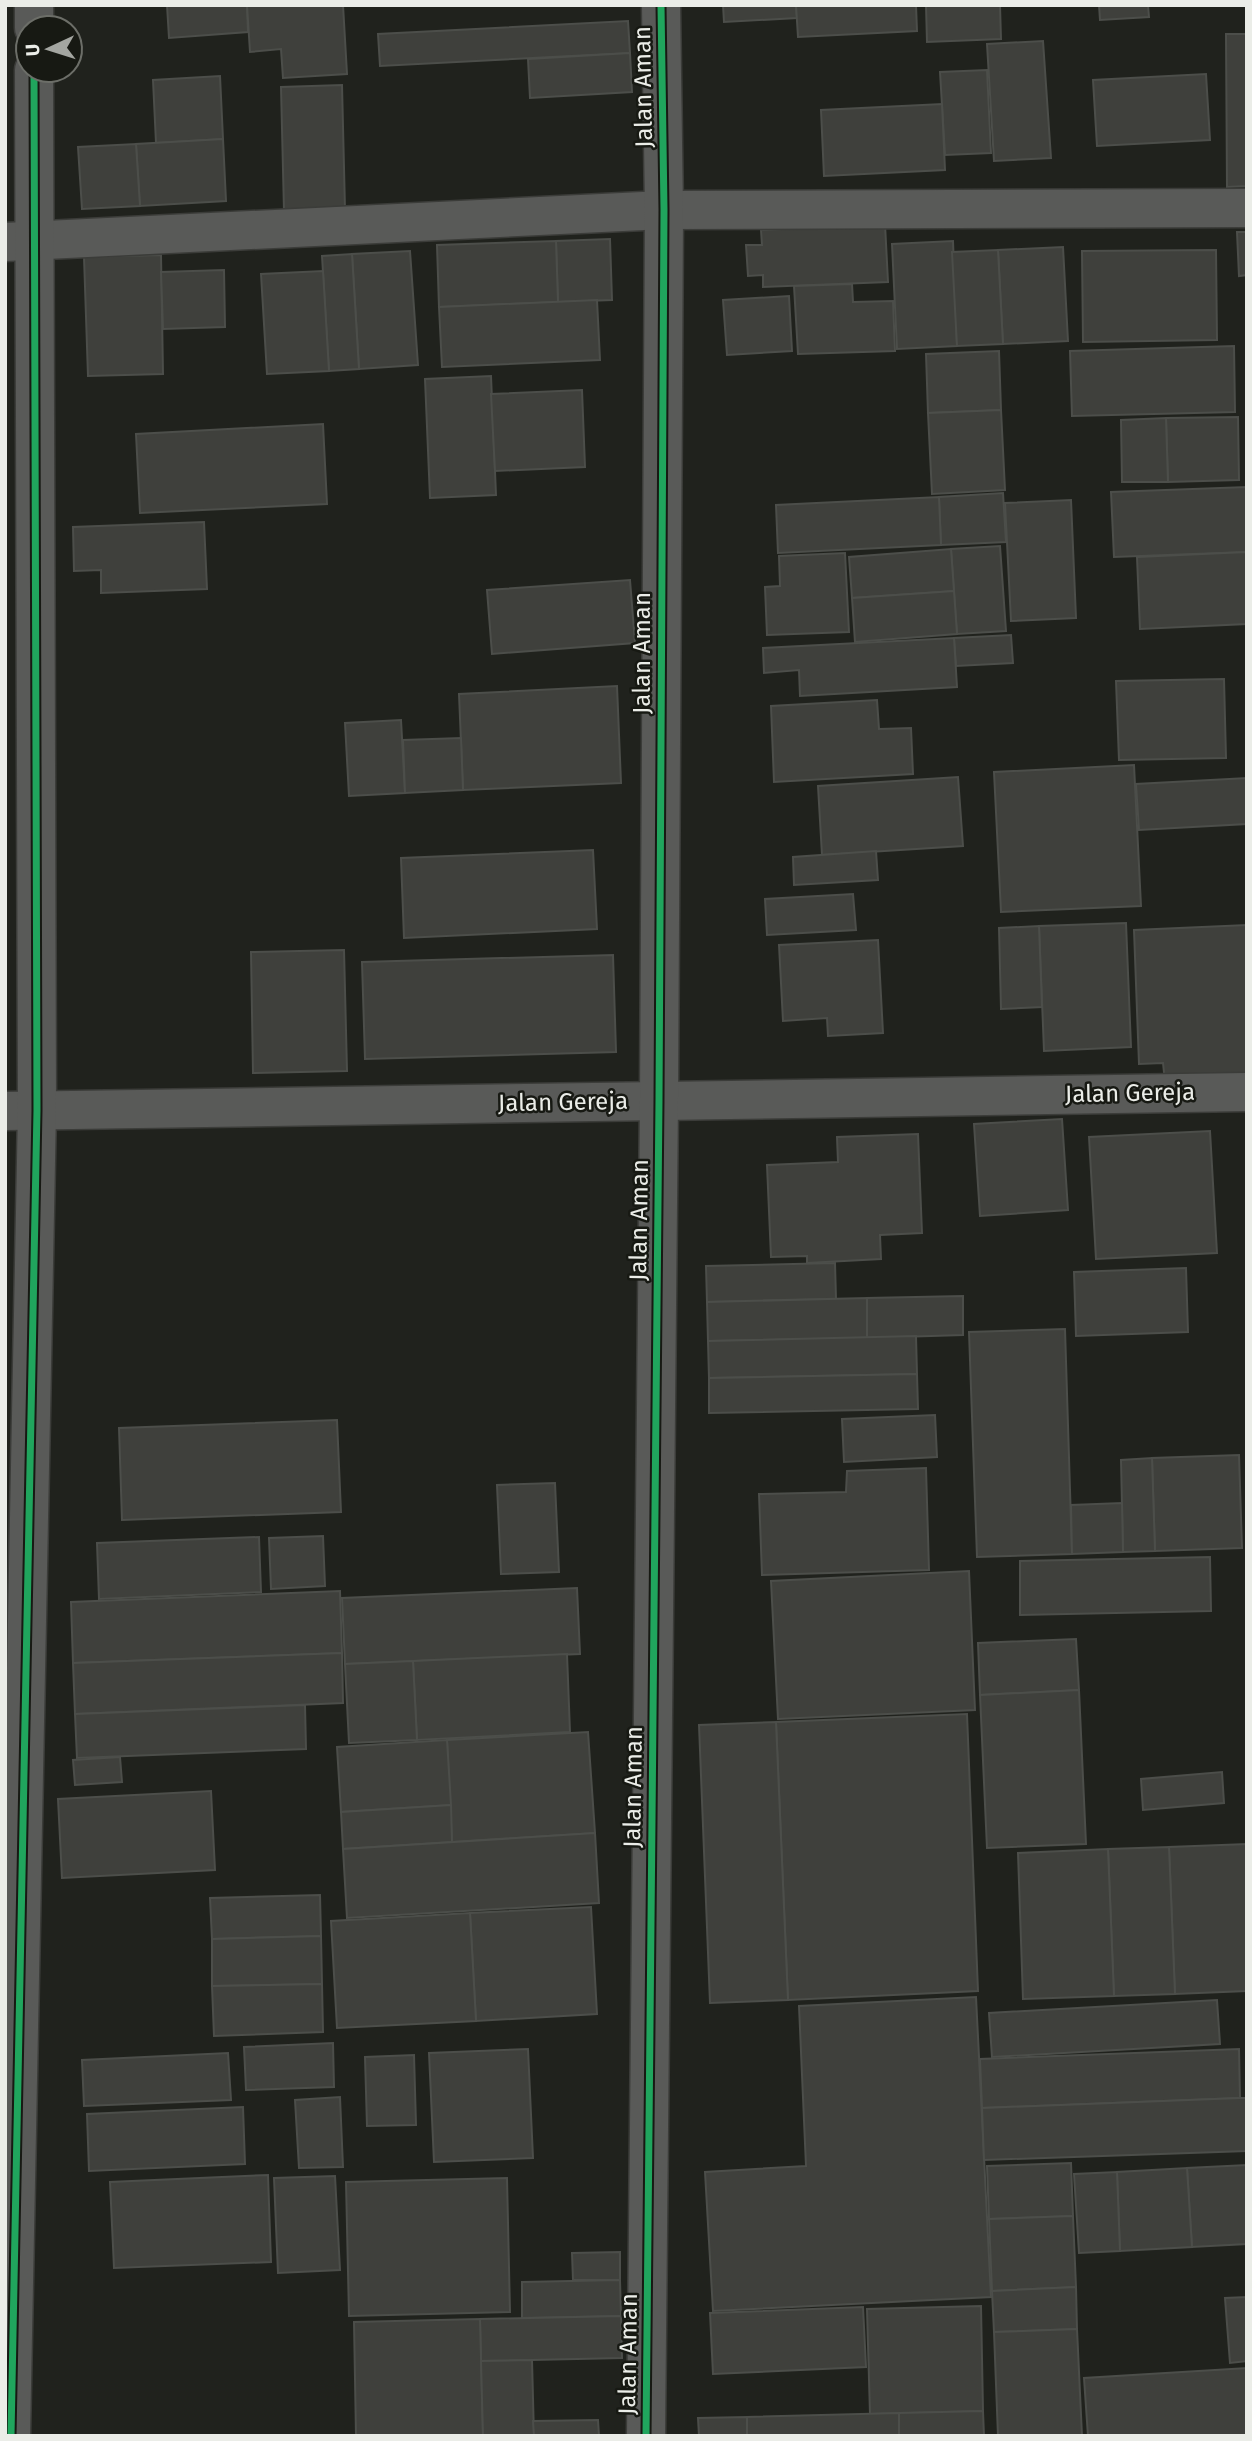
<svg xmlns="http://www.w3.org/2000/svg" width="1252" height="2441" font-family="'Fira Sans',sans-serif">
  <rect width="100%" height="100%" fill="#20221d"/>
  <g fill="#3f403c" stroke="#4c4e4a" stroke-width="2">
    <polygon points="167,5 247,5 248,32 169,38"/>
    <polygon points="247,5 343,5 347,74 283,78 281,49 250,52"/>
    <polygon points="723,5 796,5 797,18 724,22"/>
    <polygon points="796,5 916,5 917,31 798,37"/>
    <polygon points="926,5 1000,5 1001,39 927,42"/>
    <polygon points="1099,5 1148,5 1149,17 1100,20"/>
    <polygon points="628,21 630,53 380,66 378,34"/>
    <polygon points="1226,34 1247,34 1247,186 1227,187"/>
    <polygon points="1043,41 1051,158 994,161 987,44"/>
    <polygon points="630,53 632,92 530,98 528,59"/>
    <polygon points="987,70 991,153 945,155 940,72"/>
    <polygon points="1206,74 1210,140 1097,146 1093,80"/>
    <polygon points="220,76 223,139 156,143 153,80"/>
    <polygon points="342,85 345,209 284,211 281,87"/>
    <polygon points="942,104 945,170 824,176 821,110"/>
    <polygon points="223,139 226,201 140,206 136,144"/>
    <polygon points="136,144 140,206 82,209 78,147"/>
    <polygon points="885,224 888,282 763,287 763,275 748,276 746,245 762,245 761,230"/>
    <polygon points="1237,232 1247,232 1247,275 1239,276"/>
    <polygon points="610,239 612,300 558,302 556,241"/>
    <polygon points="556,241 558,302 439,307 437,245"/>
    <polygon points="953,241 957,346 897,349 892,244"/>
    <polygon points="1063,247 1068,341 1003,344 998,250"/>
    <polygon points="998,250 1003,344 957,346 952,252"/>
    <polygon points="1216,250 1217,340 1083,342 1082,251"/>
    <polygon points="410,251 418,365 359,369 352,254"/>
    <polygon points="352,254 359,369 329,371 322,256"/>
    <polygon points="161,255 163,374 88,376 84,257"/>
    <polygon points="224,270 225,327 163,329 161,272"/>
    <polygon points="323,271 329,371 267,374 261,274"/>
    <polygon points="852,284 853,302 893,301 895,351 798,354 794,286"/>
    <polygon points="789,296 792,351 727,355 723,300"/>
    <polygon points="597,300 600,360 442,367 439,307"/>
    <polygon points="1234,346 1235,412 1072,416 1070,351"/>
    <polygon points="999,351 1001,410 928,413 926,354"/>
    <polygon points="491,376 496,495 430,498 425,379"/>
    <polygon points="582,390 585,467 495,471 491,394"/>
    <polygon points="1001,410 1005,490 932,494 928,413"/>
    <polygon points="1238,417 1239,480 1168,482 1166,418"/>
    <polygon points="1166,418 1168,482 1122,482 1121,420"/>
    <polygon points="323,424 327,504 140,513 136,434"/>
    <polygon points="1247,487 1247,552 1114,557 1111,492"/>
    <polygon points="1003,493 1006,542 941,545 939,497"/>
    <polygon points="939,497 941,545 778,553 776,505"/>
    <polygon points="1071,500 1076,618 1011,621 1005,503"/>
    <polygon points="204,522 207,589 101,593 101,570 74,571 73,527"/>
    <polygon points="1000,546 1006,631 957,634 951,549"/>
    <polygon points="951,549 954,591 852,598 849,557"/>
    <polygon points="1247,552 1247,624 1140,629 1137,557"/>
    <polygon points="845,553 849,632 767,635 765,587 780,586 779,556"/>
    <polygon points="630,580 635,643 492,654 487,590"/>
    <polygon points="954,591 957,634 855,642 852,598"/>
    <polygon points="1011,635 1013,663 956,666 954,638"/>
    <polygon points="954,638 957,687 800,696 799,670 764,673 763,648"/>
    <polygon points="1224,679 1226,758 1119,760 1116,681"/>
    <polygon points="617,686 621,783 463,790 459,694"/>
    <polygon points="877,700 879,729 911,728 913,774 774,782 771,706"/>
    <polygon points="401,720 405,793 349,796 345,723"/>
    <polygon points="461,738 463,790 405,793 403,740"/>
    <polygon points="1134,765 1141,906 1001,912 994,772"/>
    <polygon points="958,777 963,846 822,855 818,786"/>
    <polygon points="1247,778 1247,824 1139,830 1136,784"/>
    <polygon points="593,850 597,929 404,938 401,858"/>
    <polygon points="876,851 878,880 794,885 793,857"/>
    <polygon points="853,894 856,930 767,935 765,899"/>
    <polygon points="1126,923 1131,1047 1044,1051 1039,926"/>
    <polygon points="1247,925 1247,1079 1165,1082 1163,1063 1139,1064 1134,930"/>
    <polygon points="1039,926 1042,1007 1001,1009 999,928"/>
    <polygon points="878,940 883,1033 828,1036 827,1018 783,1021 779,945"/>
    <polygon points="344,950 347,1071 253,1073 251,952"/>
    <polygon points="613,955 616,1052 365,1059 362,962"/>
    <polygon points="1062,1119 1068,1210 980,1216 974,1124"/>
    <polygon points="1210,1131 1217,1253 1096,1259 1089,1137"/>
    <polygon points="918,1134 922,1233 880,1235 881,1259 807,1263 807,1256 771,1257 767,1165 838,1162 837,1137"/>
    <polygon points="835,1263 836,1299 707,1302 706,1266"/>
    <polygon points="1186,1268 1188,1332 1076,1336 1074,1272"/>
    <polygon points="963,1296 963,1335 867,1338 867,1298"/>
    <polygon points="867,1298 867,1338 708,1341 707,1302"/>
    <polygon points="1065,1329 1072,1554 977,1557 969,1332"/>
    <polygon points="916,1336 917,1374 709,1378 708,1341"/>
    <polygon points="917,1374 918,1409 709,1413 709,1378"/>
    <polygon points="935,1415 937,1457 844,1462 842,1419"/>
    <polygon points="337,1420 341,1512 122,1520 119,1428"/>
    <polygon points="1239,1455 1242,1548 1155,1551 1152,1458"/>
    <polygon points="1152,1458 1155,1551 1123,1552 1121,1460"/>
    <polygon points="926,1468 929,1570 762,1575 759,1494 846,1492 847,1471"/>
    <polygon points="555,1483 559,1572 501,1574 497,1485"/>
    <polygon points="1122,1503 1123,1552 1072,1554 1071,1505"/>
    <polygon points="323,1536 325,1586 271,1589 269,1538"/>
    <polygon points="259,1537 261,1592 99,1599 97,1543"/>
    <polygon points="1210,1557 1211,1611 1020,1615 1020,1561"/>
    <polygon points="969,1571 975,1710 778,1719 771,1581"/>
    <polygon points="577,1588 580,1654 345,1664 342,1598"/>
    <polygon points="340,1591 342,1653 73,1663 71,1602"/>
    <polygon points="1076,1639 1079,1690 980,1695 978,1643"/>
    <polygon points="342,1653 343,1703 75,1714 73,1663"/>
    <polygon points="567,1654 570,1732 417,1740 413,1661"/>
    <polygon points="413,1661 417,1740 349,1743 345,1664"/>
    <polygon points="1079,1690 1086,1844 987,1848 980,1695"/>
    <polygon points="305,1705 306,1749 77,1758 75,1714"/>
    <polygon points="967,1714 978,1991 788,2000 776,1722"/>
    <polygon points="776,1722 788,2000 710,2003 699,1725"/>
    <polygon points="588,1732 595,1833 452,1842 447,1740"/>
    <polygon points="447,1740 451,1805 341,1812 337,1747"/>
    <polygon points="120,1757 122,1782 75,1785 73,1760"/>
    <polygon points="1222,1772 1224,1803 1143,1810 1141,1779"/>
    <polygon points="211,1791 215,1870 62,1878 58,1799"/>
    <polygon points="451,1805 452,1842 343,1849 341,1812"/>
    <polygon points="595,1833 599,1903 347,1918 343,1849"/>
    <polygon points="1247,1844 1247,1991 1175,1994 1169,1847"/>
    <polygon points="1169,1847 1175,1994 1114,1996 1108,1849"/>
    <polygon points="1108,1849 1114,1996 1023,1999 1018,1853"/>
    <polygon points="320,1895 321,1936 212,1939 210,1898"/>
    <polygon points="591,1907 597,2014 476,2021 470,1913"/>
    <polygon points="470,1913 476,2021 337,2028 331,1921"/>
    <polygon points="321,1936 322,1984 212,1986 212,1939"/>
    <polygon points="322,1984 323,2032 214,2036 212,1986"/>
    <polygon points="976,1997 991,2297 713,2311 705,2172 806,2166 799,2006"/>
    <polygon points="1217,2000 1220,2044 992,2057 989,2013"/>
    <polygon points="333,2043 334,2087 246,2090 244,2047"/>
    <polygon points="528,2049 533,2158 434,2162 429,2053"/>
    <polygon points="1239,2049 1240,2098 982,2108 980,2059"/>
    <polygon points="228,2053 231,2100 84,2106 82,2060"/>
    <polygon points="414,2055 416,2125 367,2126 365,2057"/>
    <polygon points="340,2097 343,2167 299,2168 295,2100"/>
    <polygon points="1240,2098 1247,2098 1247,2151 984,2160 982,2108"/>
    <polygon points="243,2107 245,2164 89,2171 87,2114"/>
    <polygon points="1071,2163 1073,2216 989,2219 987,2166"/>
    <polygon points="1247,2165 1247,2244 1192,2247 1187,2168"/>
    <polygon points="1187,2168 1192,2247 1120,2251 1117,2172"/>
    <polygon points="1117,2172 1120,2251 1079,2253 1074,2174"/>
    <polygon points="268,2175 271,2262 114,2268 110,2182"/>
    <polygon points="335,2176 340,2270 278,2273 274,2178"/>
    <polygon points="507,2178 510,2312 349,2316 346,2182"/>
    <polygon points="1073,2216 1076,2287 992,2291 989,2219"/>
    <polygon points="620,2252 620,2280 573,2280 572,2253"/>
    <polygon points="620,2280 621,2316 522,2318 522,2282"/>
    <polygon points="1076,2287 1077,2329 994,2332 992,2291"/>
    <polygon points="1247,2297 1247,2361 1230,2363 1225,2298"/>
    <polygon points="981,2306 983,2411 870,2414 867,2309"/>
    <polygon points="863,2307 866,2367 713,2374 710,2313"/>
    <polygon points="621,2316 622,2358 481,2361 480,2319"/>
    <polygon points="480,2319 483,2436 356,2436 354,2322"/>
    <polygon points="1077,2329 1082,2436 998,2436 994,2332"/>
    <polygon points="532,2360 534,2436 483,2436 481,2361"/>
    <polygon points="1247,2368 1247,2436 1088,2436 1084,2378"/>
    <polygon points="983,2411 984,2436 899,2436 899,2413"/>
    <polygon points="899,2413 899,2436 747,2436 747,2417"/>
    <polygon points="747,2417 747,2436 699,2436 698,2418"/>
    <polygon points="598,2420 599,2436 534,2436 533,2421"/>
  </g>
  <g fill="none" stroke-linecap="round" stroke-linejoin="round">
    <defs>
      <g id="street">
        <polyline points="34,5 34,28"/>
        <polyline points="5,242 664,210 1247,208"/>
        <polyline points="5,1111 1247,1092"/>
        <polyline points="11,2436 37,1110 34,70"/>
        <polyline points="646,2436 659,1100 664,210 661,5"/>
      </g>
    </defs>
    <use href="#street" stroke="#3b3c39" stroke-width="41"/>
    <use href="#street" stroke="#595a58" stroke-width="38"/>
    <defs>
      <g id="cycleway">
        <polyline points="11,2436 37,1110 34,70"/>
        <polyline points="646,2436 659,1100 664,210 661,5"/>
      </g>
    </defs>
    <use href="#cycleway" stroke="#171913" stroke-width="11"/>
    <use href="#cycleway" stroke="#20a55d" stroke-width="7"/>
  </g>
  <g text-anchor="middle" stroke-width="5" stroke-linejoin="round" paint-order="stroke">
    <g font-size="24" fill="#ebede8" stroke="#171913">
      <text transform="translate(643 87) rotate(-91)" y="8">Jalan Aman</text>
      <text transform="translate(642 653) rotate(-90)" y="8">Jalan Aman</text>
      <text transform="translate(1130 1093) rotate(-1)" y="8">Jalan Gereja</text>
      <text transform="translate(563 1102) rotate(-1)" y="8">Jalan Gereja</text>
      <text transform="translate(639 1220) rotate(-89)" y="8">Jalan Aman</text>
      <text transform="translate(633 1787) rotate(-89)" y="8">Jalan Aman</text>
      <text transform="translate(628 2354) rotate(-89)" y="8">Jalan Aman</text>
    </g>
  </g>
  <rect width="1252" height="2441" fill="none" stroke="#ebede8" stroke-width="14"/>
  <g transform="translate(49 49) rotate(266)"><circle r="33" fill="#171913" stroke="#6c6e68" stroke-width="2"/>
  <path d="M0-5L12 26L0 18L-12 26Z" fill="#a4a6a1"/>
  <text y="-10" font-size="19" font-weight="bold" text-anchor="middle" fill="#ebede8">U</text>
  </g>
</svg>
